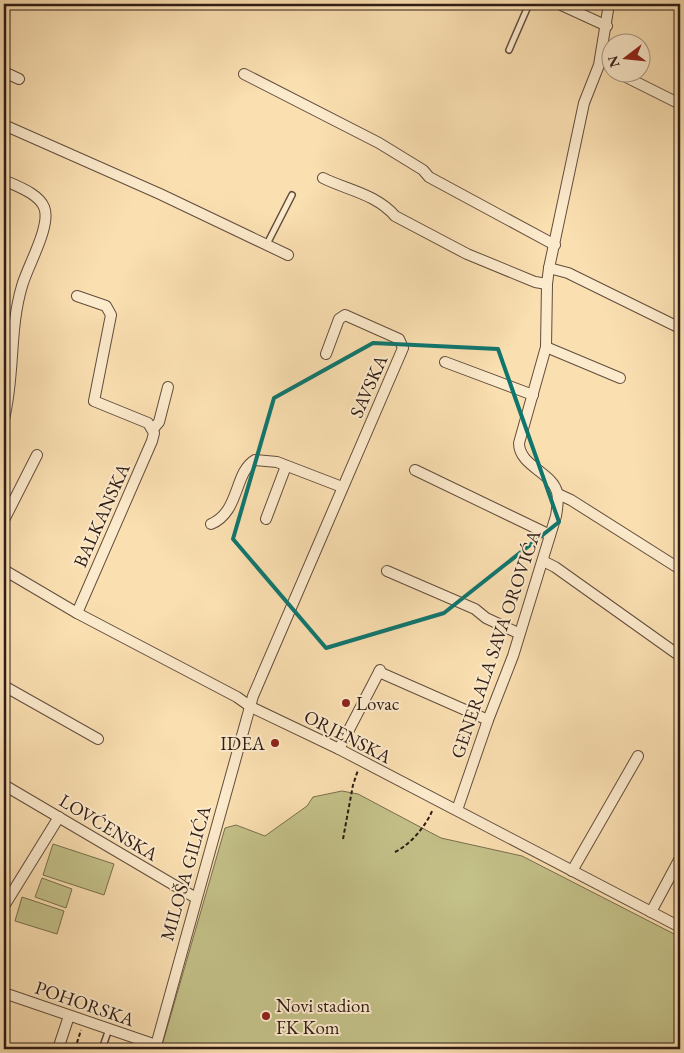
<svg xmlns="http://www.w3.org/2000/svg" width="684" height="1053" font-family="'EB Garamond',serif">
  <rect width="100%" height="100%" fill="#fadfb1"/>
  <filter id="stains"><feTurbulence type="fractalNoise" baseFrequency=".004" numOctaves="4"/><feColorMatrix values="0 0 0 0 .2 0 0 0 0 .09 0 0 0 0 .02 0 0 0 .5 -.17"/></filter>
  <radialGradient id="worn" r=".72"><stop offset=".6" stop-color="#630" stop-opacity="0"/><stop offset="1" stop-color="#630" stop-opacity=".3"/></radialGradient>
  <g fill="#c3c088" stroke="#796e4e">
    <polygon points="342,791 358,794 441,838 522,856 680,937 680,1049 161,1049 225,828 236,825 265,836 307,806 313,797"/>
    <polygon points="53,844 114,864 104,895 43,875"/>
    <polygon points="42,878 72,889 66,908 35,897"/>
    <polygon points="22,897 64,911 57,934 15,921"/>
  </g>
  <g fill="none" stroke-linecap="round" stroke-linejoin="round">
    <defs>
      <g id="service">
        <polyline points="509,50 529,4"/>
        <polyline points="267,244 292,195"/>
        <polyline points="102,1049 109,1029"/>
      </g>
      <g id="minor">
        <polyline points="559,4 607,26"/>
        <polyline points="4,72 19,79"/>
        <polyline points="616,72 680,104"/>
        <polyline points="244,74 379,143 423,170 429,177 555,245"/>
        <polyline points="4,125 160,194 288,255"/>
        <path d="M323,178c24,12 53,16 72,38l72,38 68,28 12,2"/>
        <path d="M4,180c12,6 34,13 40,27 8,18 -17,60 -22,79 -13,43 -7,89 -18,133"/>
        <polyline points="549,268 568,273 680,328"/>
        <polyline points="546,347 620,378"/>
        <polyline points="445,362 533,395"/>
        <polyline points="153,429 159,422 168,387"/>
        <polyline points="415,470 550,535"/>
        <polyline points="558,494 571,500 680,569"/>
        <polyline points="266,519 286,466"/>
        <polyline points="4,520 37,455"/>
        <path d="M211,524c29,-12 23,-52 44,-64l22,2 65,25"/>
        <polyline points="543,561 555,567 680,656"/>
        <polyline points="4,570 77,613 237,697 251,707 339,749 680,927"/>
        <polyline points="387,571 475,609 486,618 518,633"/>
        <polyline points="77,613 152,441 154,433 148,423 94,401 111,315 106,306 77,296"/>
        <polyline points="379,672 488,720"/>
        <polyline points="4,686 98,739"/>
        <polyline points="339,749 380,670"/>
        <polyline points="4,785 196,898"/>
        <path d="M457,810l31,-90 25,-64 43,-140c1,-7 3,-16 1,-24 -5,-20 -38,-26 -38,-49l27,-96 1,-63 2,-16 35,-165 15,-38 10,-61"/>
        <polyline points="572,871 638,756"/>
        <polyline points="4,906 59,817"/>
        <polyline points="651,912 680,858"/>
        <polyline points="4,993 156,1045"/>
        <polyline points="58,1049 69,1016"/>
        <polyline points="155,1049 253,696 403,348 399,339 345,315 339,319 326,354"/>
      </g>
    </defs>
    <use href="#service" stroke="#624d3c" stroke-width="8"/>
    <use href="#minor" stroke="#624d3c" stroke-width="12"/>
    <g stroke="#2f1c15" stroke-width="2" stroke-dasharray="4 2.5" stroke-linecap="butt">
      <polyline points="343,839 353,785 358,770"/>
      <path d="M395,852c16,-8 31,-26 38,-43"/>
      <polyline points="75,1049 81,1030"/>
    </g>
    <use href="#service" stroke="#fceacc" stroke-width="5"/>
    <use href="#minor" stroke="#fceacc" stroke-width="10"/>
  </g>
  <path fill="none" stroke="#0f766e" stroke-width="4" stroke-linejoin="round" d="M373,343l125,6 61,173 -115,91 -118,35 -93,-109 41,-141z"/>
  <g fill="#8f2418" stroke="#fceacc" stroke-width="2">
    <circle cx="346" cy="703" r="5"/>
    <circle cx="275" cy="743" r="5"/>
    <circle cx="266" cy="1016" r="5"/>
  </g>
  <g text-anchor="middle" stroke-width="4" stroke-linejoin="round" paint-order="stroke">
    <g font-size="19" fill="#2f1c15" stroke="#fceacc">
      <text transform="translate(368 386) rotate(-66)" y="7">SAVSKA</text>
      <text transform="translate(101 515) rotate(-66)" y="7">BALKANSKA</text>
      <text transform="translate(495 644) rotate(-71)" y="7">GENERALA SAVA OROVIĆA</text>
      <text transform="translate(348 736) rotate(27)" y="7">ORJENSKA</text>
      <text transform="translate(109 827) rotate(31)" y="7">LOVĆENSKA</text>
      <text transform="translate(185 873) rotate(-74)" y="7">MILOŠA GILIĆA</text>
      <text transform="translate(85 1003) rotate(19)" y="7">POHORSKA</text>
    </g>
    <g font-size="19" fill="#2f1c15" stroke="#fceacc" text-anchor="start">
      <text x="356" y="710">Lovac</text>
      <text x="265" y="750" text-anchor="end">IDEA</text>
      <text x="276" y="1012">Novi stadion<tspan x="276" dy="22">FK Kom</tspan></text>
    </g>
  </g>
  <rect width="684" height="1053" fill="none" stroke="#fadfb1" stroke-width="20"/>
  <rect x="5" y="5" width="674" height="1043" fill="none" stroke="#2f1c15" stroke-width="2.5"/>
  <rect x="10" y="10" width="664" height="1033" fill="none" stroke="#2f1c15"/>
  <g transform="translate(626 58) rotate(254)"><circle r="24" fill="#fceacc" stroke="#aa9883"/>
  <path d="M0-4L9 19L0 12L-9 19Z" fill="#8f2418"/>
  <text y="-8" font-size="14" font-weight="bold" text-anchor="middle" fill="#2f1c15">N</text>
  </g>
  <rect width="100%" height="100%" filter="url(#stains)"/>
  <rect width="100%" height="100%" fill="url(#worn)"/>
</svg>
